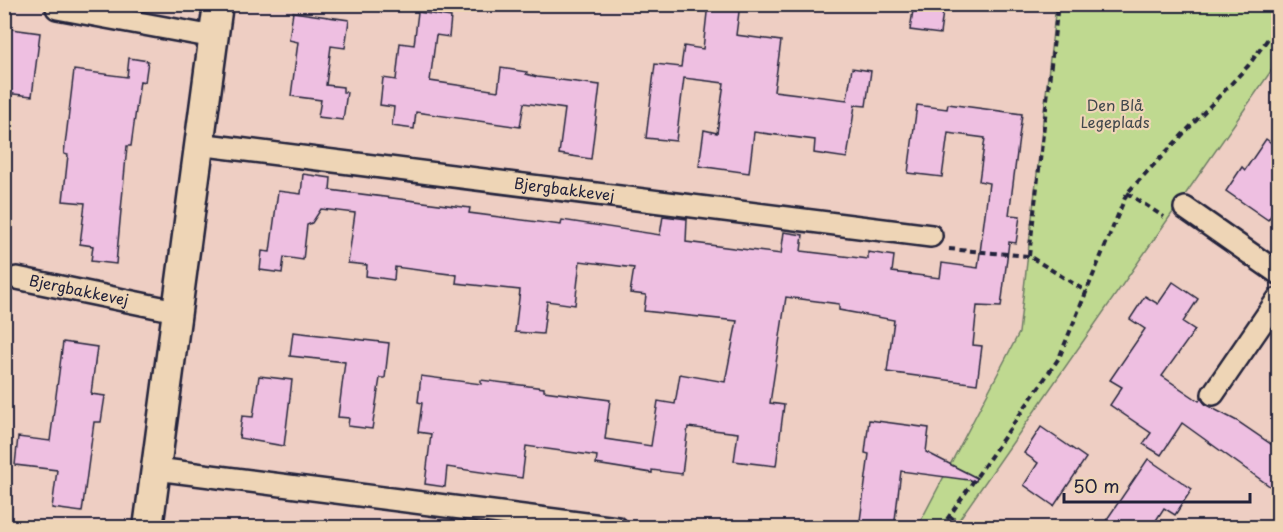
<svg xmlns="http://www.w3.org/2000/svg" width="1283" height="532" font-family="'Playpen Sans',sans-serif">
  <rect width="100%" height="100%" fill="#eecec3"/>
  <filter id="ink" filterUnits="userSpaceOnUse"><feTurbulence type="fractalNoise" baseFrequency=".0167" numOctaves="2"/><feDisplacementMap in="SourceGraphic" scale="12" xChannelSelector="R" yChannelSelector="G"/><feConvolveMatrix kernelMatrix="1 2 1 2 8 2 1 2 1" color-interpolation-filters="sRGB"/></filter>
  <g filter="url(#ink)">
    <polygon fill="#bfd990" stroke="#707e66" stroke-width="1.5" points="1056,5 1278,5 1278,61 954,527 917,528 1019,333"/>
    <g fill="#eebfe1" stroke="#22223b" stroke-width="1.5">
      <polygon points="708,4 740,4 736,35 781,41 774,91 847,100 852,68 871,71 866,106 855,105 847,158 814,153 815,140 754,132 749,173 699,166 704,130 717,133 724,83 684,78 676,141 646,138 655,64 681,67 684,46 703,49"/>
      <polygon points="914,4 944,4 940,34 910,30"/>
      <polygon points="293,12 349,20 345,48 331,46 326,85 343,87 343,92 347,92 343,120 318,117 321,100 291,96 298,42 289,40"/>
      <polygon points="418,12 451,17 449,37 436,35 430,81 498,91 501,68 527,72 526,74 537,77 600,85 591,159 559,154 565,109 524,103 520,127 416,112 414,129 392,126 394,107 380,105 383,78 396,80 400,43 414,45"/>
      <polygon points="4,28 40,33 32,96 4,93"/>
      <polygon points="129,58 148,61 145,82 140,81 131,146 127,146 116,264 91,261 93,246 80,244 85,203 63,201 68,155 64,154 74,70 127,77"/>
      <polygon points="948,104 1022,114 1009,215 1020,216 1016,243 1009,242 1001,307 977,306 973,345 982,346 977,384 887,372 894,320 839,310 839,304 786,297 770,403 784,405 776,466 734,461 738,433 688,427 682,474 652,470 652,473 596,464 597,456 526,446 522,478 447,467 445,487 425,484 431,434 418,432 422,403 418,402 421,376 481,384 481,380 544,388 544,391 610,400 605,439 651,446 658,401 675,404 680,374 725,382 737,321 644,311 646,295 630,293 634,268 580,261 575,305 547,301 543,334 515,332 520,290 456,283 457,275 395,267 394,280 366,276 367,265 348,263 355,213 321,209 312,223 307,225 303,260 284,257 282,273 260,270 262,251 270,252 278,191 301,194 303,174 331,178 330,190 470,208 469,213 561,225 562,220 660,235 663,216 687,219 686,242 781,254 784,232 803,235 801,251 868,259 868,252 894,256 892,272 940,278 942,263 978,268 989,183 979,181 985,138 948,133 942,177 908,173 917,105 947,109"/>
      <polygon points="1266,139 1278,148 1278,205 1268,220 1226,191 1242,167 1245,170"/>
      <polygon points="1173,282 1198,299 1183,322 1195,330 1162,376 1199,401 1201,398 1206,405 1237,421 1278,449 1278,492 1182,423 1161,455 1143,444 1151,433 1110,405 1122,387 1110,380 1145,329 1130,319 1145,296 1158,304"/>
      <polygon points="293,332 389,343 385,378 380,378 372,429 348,426 349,418 338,417 345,362 290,356"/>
      <polygon points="63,342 97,347 91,394 105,396 101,422 94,422 82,512 52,508 57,470 15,465 18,437 50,441"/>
      <polygon points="259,376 292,380 284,446 239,438 242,416 253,417"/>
      <polygon points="869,420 929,428 926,452 977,478 976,481 901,471 894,528 859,528 869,454 865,453"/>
      <polygon points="1041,427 1086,458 1054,506 1024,485 1038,463 1024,453"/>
      <polygon points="1148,459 1192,489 1175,515 1164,508 1151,528 1101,528"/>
    </g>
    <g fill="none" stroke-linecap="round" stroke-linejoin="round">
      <defs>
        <g id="street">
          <polyline points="57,8 214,37"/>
          <path id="s1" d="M198,144l733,92"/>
          <polyline points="1185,208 1278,273"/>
          <path id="s2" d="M17,278l159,33"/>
          <polyline points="1213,394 1278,299"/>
          <polyline points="156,469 617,528"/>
        </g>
        <polyline id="secondary" points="148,528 218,4"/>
      </defs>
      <use href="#street" stroke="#22223b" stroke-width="26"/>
      <use href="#secondary" stroke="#22223b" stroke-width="33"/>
      <g stroke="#22223b" stroke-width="4" stroke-dasharray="6 4.5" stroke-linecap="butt">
        <polyline points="1127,193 1164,217"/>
        <polyline points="949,249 1029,256 1087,292"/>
        <polyline points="1029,256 1058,4"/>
        <polyline points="949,516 967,528"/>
        <polyline points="941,528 1059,358 1127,193 1248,66 1278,25"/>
      </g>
      <use href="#street" stroke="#eed5b6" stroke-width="21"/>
      <use href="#secondary" stroke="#eed5b6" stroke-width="28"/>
    </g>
  </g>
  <g text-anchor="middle" stroke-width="4.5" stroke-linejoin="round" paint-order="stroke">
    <g font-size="15" fill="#41474c" stroke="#eed5b6">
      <text x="1115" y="111">Den Blå<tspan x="1115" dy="17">Legeplads</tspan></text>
    </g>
    <g font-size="15" fill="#22223b" stroke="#eed5b6">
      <text dy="5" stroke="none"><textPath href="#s1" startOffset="369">Bjergbakkevej</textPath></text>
      <text dy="5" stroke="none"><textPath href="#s2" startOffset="63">Bjergbakkevej</textPath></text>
    </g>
  </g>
  <rect width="1283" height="532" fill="none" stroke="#eed5b6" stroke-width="24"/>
  <rect x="12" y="12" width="1259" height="508" fill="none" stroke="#22223b" stroke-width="2" filter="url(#ink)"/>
  <path d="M1064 493v9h186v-9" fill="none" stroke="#22223b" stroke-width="3"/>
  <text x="1073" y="493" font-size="18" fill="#22223b" stroke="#eed5b6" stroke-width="4.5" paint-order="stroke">50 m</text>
</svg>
